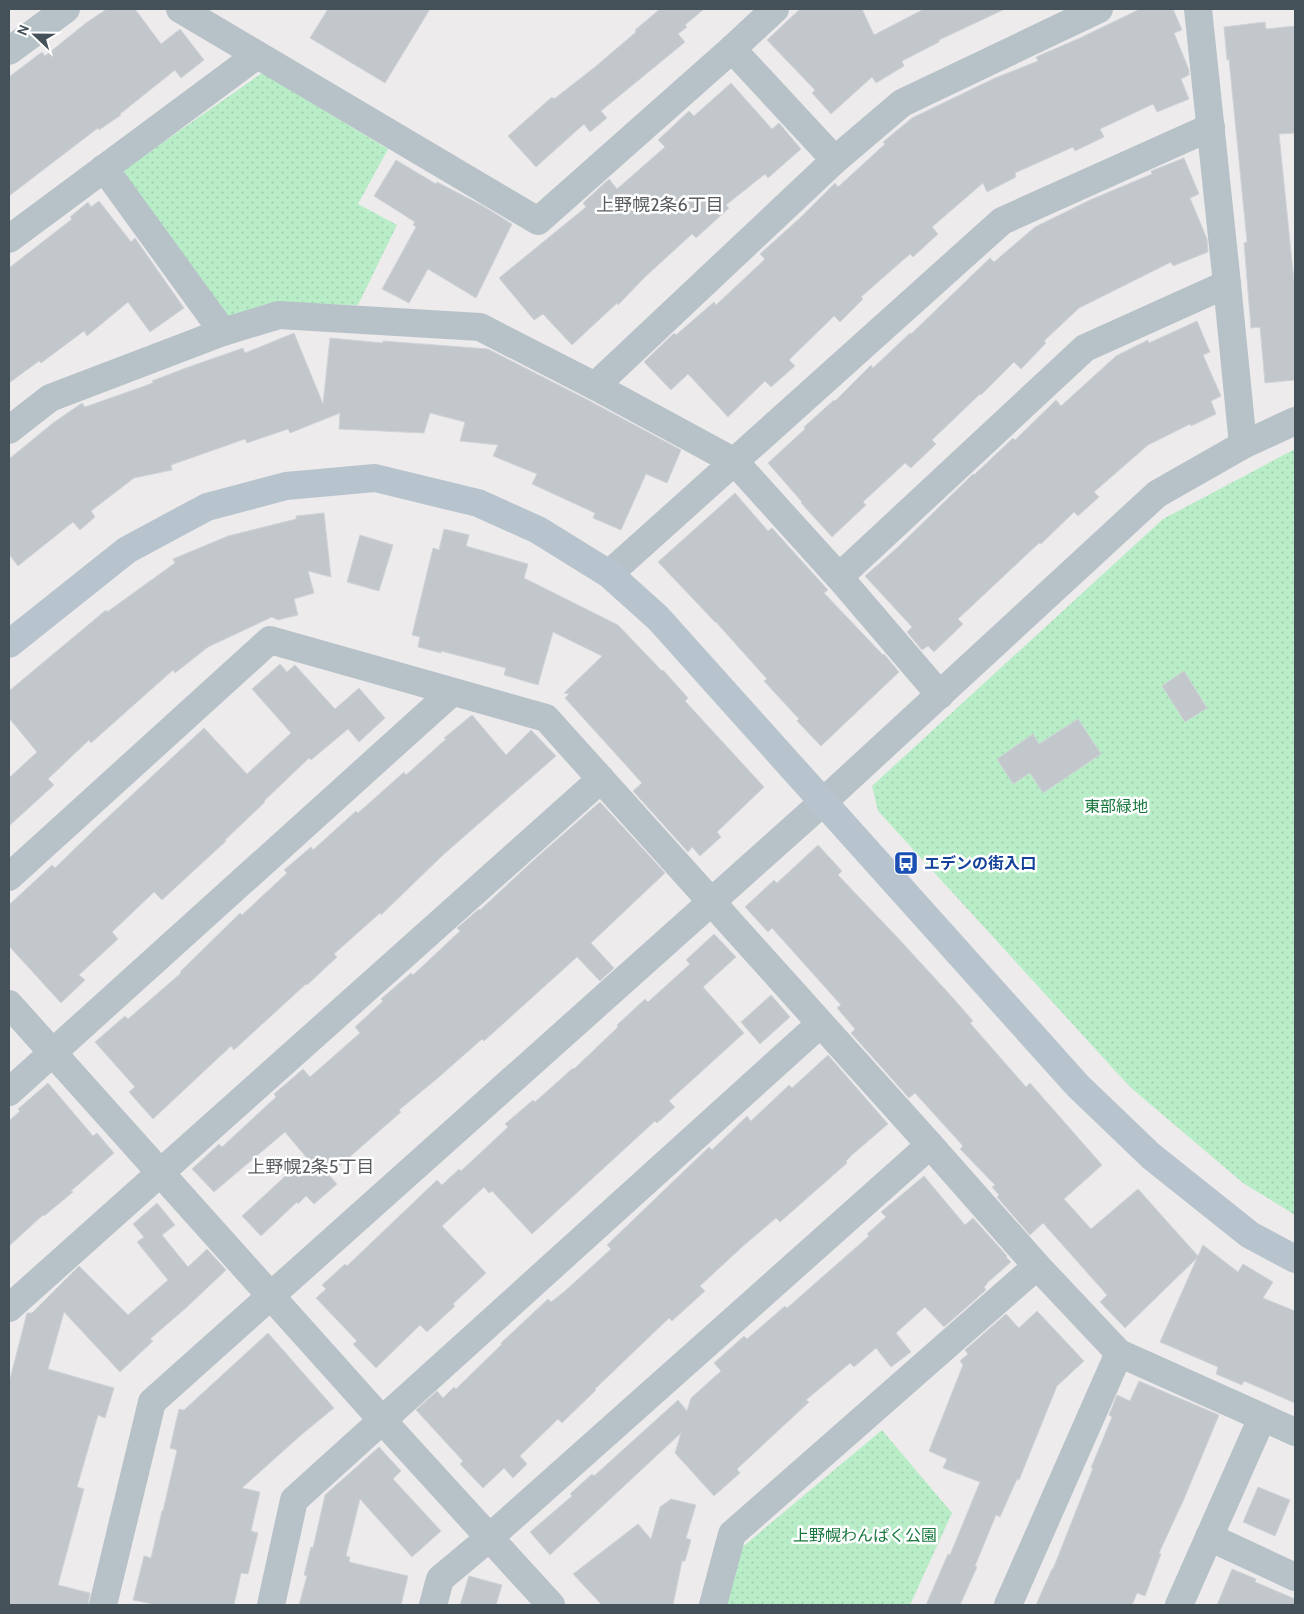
<svg xmlns="http://www.w3.org/2000/svg" width="1304" height="1614" font-family="Cabin,'Noto Sans JP',sans-serif">
  <defs>
    <pattern id="park-dots" width="8" height="8" patternUnits="userSpaceOnUse" patternTransform="scale(1.25)"><rect width="8" height="8" fill="#b9edc8"/><path d="M2 2h.1M6 6h.1" fill="none" stroke="#a0cdae" stroke-width="1.8" stroke-linecap="round"/></pattern>
  </defs>
  <rect width="100%" height="100%" fill="#eeebec"/>
  <g fill="url(#park-dots)">
    <polygon points="262,73 388,149 358,204 397,225 358,305 282,304 231,320 122,171"/>
    <polygon points="1295,449 1295,1215 1243,1183 1130,1087 878,811 872,786 1163,519"/>
    <polygon points="882,1430 952,1513 910,1605 724,1605 740,1549"/>
  </g>
  <g fill="#c2c7cc" stroke="#d0d3d7">
    <polygon points="107,9 135,9 161,44 180,29 204,60 181,78 175,70 120,114 121,115 99,130 98,128 9,196 9,77 42,52 45,56 86,23"/>
    <polygon points="328,9 430,9 385,83 310,38"/>
    <polygon points="660,9 704,9 685,25 687,27 678,34 685,42 601,111 607,118 590,132 584,124 536,167 508,136 552,97 554,99 595,67 636,32 635,30"/>
    <polygon points="800,9 862,9 874,35 924,9 1005,9 939,40 939,42 902,61 904,66 876,83 872,77 831,114 812,93 815,90 767,40"/>
    <polygon points="1140,9 1173,9 1182,30 1174,33 1189,70 1189,75 1181,79 1189,99 1157,112 1153,104 1100,129 1104,137 1075,151 1073,147 1015,173 1016,177 987,192 983,183 932,227 938,234 913,257 910,254 861,297 863,299 840,322 834,316 789,360 795,366 771,387 765,381 728,417 688,374 671,390 644,362 674,333 676,335 714,302 716,305 765,259 760,254 801,217 835,183 838,187 885,144 883,142 912,118 995,78 1038,61 1036,57 1080,38"/>
    <polygon points="1265,22 1266,29 1295,26 1295,133 1279,134 1295,291 1295,380 1265,383 1260,327 1251,328 1244,243 1247,242 1229,59 1227,60 1224,27"/>
    <polygon points="731,83 772,129 779,123 801,149 768,178 765,174 726,205 729,208 696,238 692,234 645,277 618,305 617,303 572,345 543,314 534,320 499,278 586,207 583,203 609,179 617,189 665,147 658,140 689,111 694,116"/>
    <polygon points="1184,158 1199,194 1190,198 1207,239 1208,252 1173,266 1171,262 1079,308 1044,341 1046,343 1021,369 1014,362 981,395 980,394 932,440 936,444 911,468 905,463 863,502 866,505 832,537 801,503 802,502 768,463 805,429 804,427 834,400 835,401 871,365 873,368 910,333 911,334 990,258 994,262 1035,227 1090,200 1152,174 1151,171"/>
    <polygon points="396,160 436,184 437,182 483,206 512,224 476,298 428,269 409,303 382,289 416,227 413,225 415,222 374,196"/>
    <polygon points="99,201 131,242 135,238 184,308 150,332 128,302 87,336 84,331 41,363 39,361 9,383 9,268 72,219 70,217 88,202 91,207"/>
    <polygon points="1197,321 1210,352 1203,355 1221,396 1211,401 1216,414 1191,426 1190,424 1148,445 1094,492 1099,497 1078,516 1074,512 1041,544 1039,543 958,619 963,624 934,652 928,646 922,650 907,632 912,627 865,576 898,547 973,474 974,475 1013,438 1015,440 1056,400 1061,406 1116,356 1148,340 1149,343"/>
    <polygon points="294,333 323,404 330,338 383,343 383,341 488,349 588,400 681,450 667,483 646,474 621,530 593,518 595,513 532,484 537,474 493,456 498,445 460,441 465,422 430,413 424,433 339,429 340,413 290,433 288,429 247,443 245,439 171,465 172,470 134,478 91,511 95,517 80,530 73,522 18,566 9,554 9,459 53,423 82,403 85,407 153,383 152,381 183,369 243,348 245,353"/>
    <polygon points="735,493 768,531 772,528 828,590 824,593 883,655 884,654 899,672 821,746 797,721 799,719 764,681 767,679 716,622 715,622 658,562"/>
    <polygon points="324,513 331,577 308,571 314,593 294,599 298,615 278,620 272,617 208,647 175,673 173,670 91,743 89,740 48,779 54,785 9,826 9,778 37,752 9,718 9,691 106,610 107,612 175,563 173,559 228,536 296,519 296,516"/>
    <polygon points="444,529 469,535 466,546 528,564 524,578 618,625 662,671 663,670 688,698 685,701 764,787 717,832 721,837 700,856 692,847 688,852 633,791 642,783 565,698 569,694 564,693 602,656 553,632 538,685 504,675 506,668 441,651 441,653 418,647 420,637 412,635 433,548 439,550"/>
    <polygon points="360,535 393,545 379,591 347,582"/>
    <polygon points="280,664 287,672 295,665 335,709 359,688 385,718 359,742 348,729 311,760 309,758 264,801 265,802 225,840 226,841 162,900 154,892 112,932 118,939 79,975 85,980 61,1003 9,946 9,905 52,865 55,868 94,830 204,728 247,774 291,733 252,689"/>
    <polygon points="1184,671 1207,708 1185,722 1162,686"/>
    <polygon points="472,715 506,755 531,730 556,756 443,855 381,915 380,913 334,954 337,957 307,985 306,984 234,1050 231,1046 153,1119 129,1092 135,1087 95,1042 125,1016 128,1019 181,973 180,972 240,913 242,915 287,873 284,870 311,847 313,850 356,811 358,813 404,772 406,775 446,739 444,738"/>
    <polygon points="1078,719 1101,754 1043,793 1030,773 1013,784 997,759 1033,734 1039,744"/>
    <polygon points="600,802 665,873 591,943 614,968 600,981 577,957 484,1041 482,1039 439,1077 399,1110 401,1112 329,1175 337,1184 314,1204 306,1196 298,1204 297,1202 261,1236 242,1216 306,1157 285,1132 214,1192 192,1169 219,1144 222,1147 276,1097 274,1094 303,1069 310,1077 360,1033 355,1027 383,1001 381,999 411,973 413,975 460,931 457,928 479,909 480,910 536,858"/>
    <polygon points="818,845 842,871 838,875 897,937 953,998 973,1021 970,1023 1026,1087 1030,1083 1102,1165 1064,1199 1091,1229 1138,1189 1198,1256 1203,1245 1238,1272 1243,1264 1273,1282 1263,1298 1295,1311 1295,1403 1244,1381 1242,1385 1216,1374 1218,1367 1160,1342 1197,1258 1125,1328 1100,1302 1107,1295 1043,1223 1030,1235 997,1197 999,1195 992,1187 995,1185 960,1149 963,1146 915,1093 909,1098 851,1033 855,1029 837,1008 841,1005 772,928 768,932 745,907 774,880 777,883"/>
    <polygon points="714,934 736,957 703,987 744,1033 669,1101 675,1107 657,1123 655,1121 532,1234 492,1191 489,1193 484,1187 442,1226 486,1273 453,1304 455,1306 427,1332 420,1325 376,1368 353,1344 357,1341 316,1298 326,1289 322,1285 345,1264 347,1266 437,1180 442,1185 459,1169 461,1171 508,1127 505,1124 533,1100 535,1102 573,1068 574,1069 618,1027 617,1025 645,999 648,1002 690,964 686,960"/>
    <polygon points="771,995 790,1017 760,1044 741,1022"/>
    <polygon points="828,1055 888,1124 853,1154 846,1161 847,1163 780,1222 776,1218 742,1247 700,1286 705,1291 672,1321 669,1318 595,1389 596,1390 562,1423 558,1419 520,1456 527,1464 513,1478 504,1468 483,1488 460,1464 463,1461 416,1410 437,1391 443,1398 454,1387 456,1389 502,1344 501,1343 548,1299 551,1302 565,1291 611,1249 607,1245 709,1147 712,1150 747,1116 751,1121 789,1085 792,1088"/>
    <polygon points="48,1083 93,1136 97,1133 114,1153 71,1191 73,1192 44,1216 43,1215 9,1246 9,1121 20,1111 18,1109"/>
    <polygon points="924,1176 965,1225 973,1218 1007,1256 1006,1257 1011,1262 987,1283 987,1284 984,1287 986,1290 944,1327 925,1307 896,1333 911,1352 891,1367 876,1348 854,1367 850,1363 806,1400 809,1402 737,1469 740,1473 714,1496 675,1453 681,1433 550,1555 530,1532 572,1496 570,1494 592,1474 594,1476 678,1400 687,1411 691,1398 721,1371 714,1363 744,1336 747,1339 785,1306 787,1308 869,1236 867,1234 886,1217 881,1212"/>
    <polygon points="157,1203 175,1225 162,1235 188,1267 207,1249 226,1270 187,1307 150,1339 153,1341 120,1372 64,1312 48,1369 114,1388 105,1418 98,1415 77,1487 84,1489 58,1585 90,1593 88,1605 9,1605 9,1383 27,1313 32,1313 79,1266 128,1315 168,1280 137,1242 144,1237 133,1224"/>
    <polygon points="1037,1311 1084,1361 1057,1386 1019,1480 1017,1479 1000,1517 996,1515 975,1566 977,1567 960,1605 926,1605 948,1554 950,1555 980,1482 943,1468 947,1459 929,1451 963,1365 960,1361 968,1354 965,1350 1006,1314 1019,1328"/>
    <polygon points="268,1333 334,1408 301,1435 242,1488 260,1492 251,1531 258,1533 248,1574 241,1573 234,1605 157,1605 133,1600 144,1556 151,1558 162,1511 163,1511 177,1450 170,1448 179,1409 184,1410"/>
    <polygon points="1139,1381 1219,1415 1184,1499 1159,1553 1161,1554 1145,1596 1137,1593 1132,1605 1036,1605 1052,1569 1053,1569 1093,1468 1091,1468 1112,1417 1109,1415 1117,1395 1130,1401"/>
    <polygon points="379,1447 401,1471 393,1479 441,1531 412,1557 360,1499 346,1556 350,1557 349,1562 408,1576 401,1605 299,1605 307,1576 304,1575 311,1547 313,1548 325,1495"/>
    <polygon points="1258,1487 1290,1500 1275,1536 1243,1522"/>
    <polygon points="671,1499 696,1505 686,1538 691,1540 685,1561 682,1561 673,1605 602,1605 573,1574 638,1524 651,1539 660,1507"/>
    <polygon points="1232,1569 1256,1579 1255,1582 1295,1599 1295,1605 1217,1605"/>
    <polygon points="469,1576 502,1585 496,1605 460,1605"/>
  </g>
  <g fill="none" stroke-linecap="round" stroke-linejoin="round">
    <g stroke="#b7c2c8" stroke-width="28">
      <polyline points="180,9 538,221 732,49 775,9"/>
      <polyline points="1198,9 1227,284 1243,445"/>
      <polyline points="732,49 835,160"/>
      <polyline points="9,51 66,9"/>
      <polyline points="104,168 223,332"/>
      <polyline points="9,239 257,55"/>
      <polyline points="595,386 835,160 902,103 1099,9"/>
      <polyline points="9,430 50,398 223,332 279,315 480,327 595,386 735,462 839,577 940,695"/>
      <polyline points="609,574 1002,221 1211,127"/>
      <polyline points="839,577 1085,348 1227,284"/>
      <polyline points="9,877 270,640 546,718 930,1145 1037,1266 1119,1353 1295,1432"/>
      <polyline points="9,1004 382,1420 551,1605"/>
      <polyline points="9,1092 452,692"/>
      <polyline points="9,1308 601,779"/>
      <polyline points="1209,1537 1295,1577"/>
      <polyline points="103,1605 152,1402 823,802 1157,494 1243,445 1295,421"/>
      <polyline points="271,1605 294,1500 820,1024"/>
      <polyline points="433,1605 440,1579 489,1538 930,1145"/>
      <polyline points="713,1605 732,1534 1037,1266"/>
      <polyline points="1008,1605 1119,1353"/>
      <polyline points="1179,1605 1262,1418"/>
    </g>
    <polyline stroke="#b7c4ce" stroke-width="28" points="9,644 127,550 207,507 286,486 375,478 478,503 538,530 609,574 658,618 1078,1086 1151,1156 1250,1235 1295,1259"/>
  </g>
  <defs>
    <symbol id="bus-square" viewBox="-11 -11 22 22"><rect x="-9" y="-9" width="18" height="18" rx="4" fill="#1a4fb4" stroke="#fff"/><path d="M-5-6H5V4H4V6H2V4H-2V6H-4V4H-5ZM-3.5-4V0h7V-4ZM-3.5 1.2v1.5H-2V1.2ZM2 1.2v1.5H3.5V1.2Z" fill="#fff"/></symbol>
  </defs>
  <g fill-rule="evenodd">
    <use href="#bus-square" x="892" y="849" width="28" height="28"/>
  </g>
  <g text-anchor="middle" stroke-width="5" stroke-linejoin="round" paint-order="stroke">
    <g font-size="16" fill="#18773e" stroke="#fff">
      <text x="1116" y="812">東部緑地</text>
      <text x="865" y="1541">上野幌わんぱく公園</text>
    </g>
    <g font-size="16" font-weight="bold" fill="#164399" stroke="#fff" text-anchor="start">
      <text x="924" y="869">エデンの街入口</text>
    </g>
    <g font-size="18" fill="#595d60" stroke="#fff">
      <text x="660" y="211">上野幌2条6丁目</text>
      <text x="311" y="1173">上野幌2条5丁目</text>
    </g>
  </g>
  <rect width="1304" height="1614" fill="none" stroke="#455158" stroke-width="20"/>
  <g transform="translate(35 35) rotate(292)" stroke="#ffffff" stroke-width="4" paint-order="stroke">
  <path d="M0-4L9 19L0 12L-9 19Z" fill="#455158"/>
  <text y="-8" font-size="14" font-weight="bold" text-anchor="middle" fill="#455158">N</text>
  </g>
</svg>
